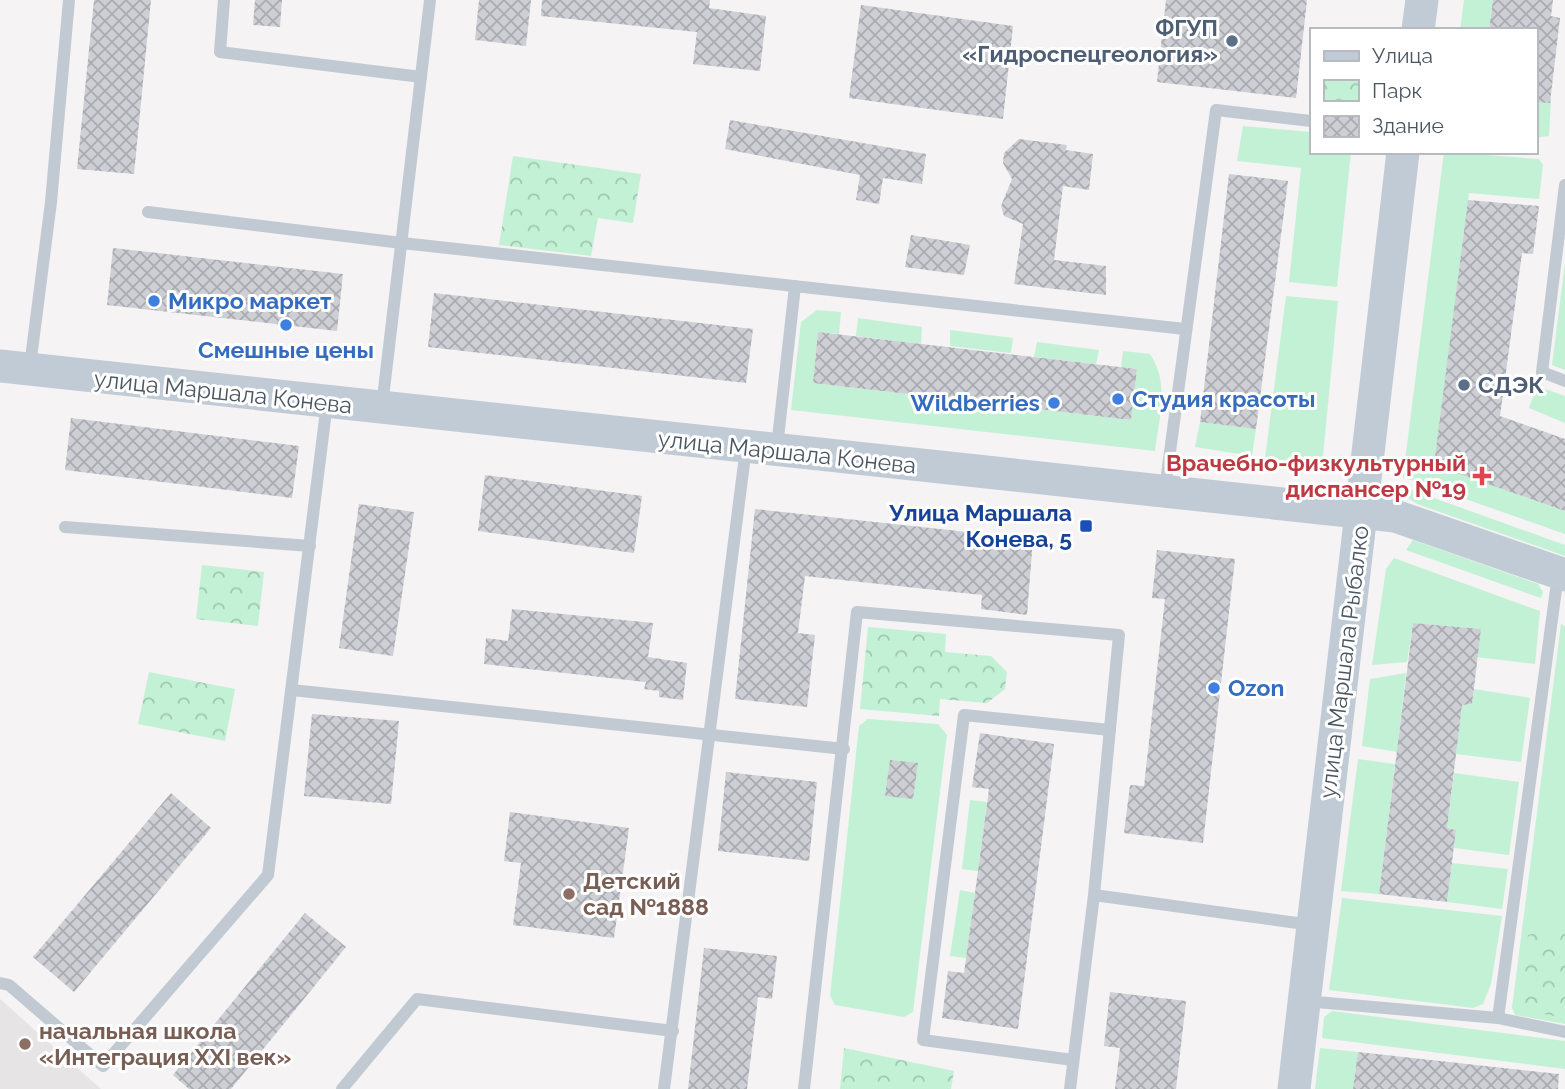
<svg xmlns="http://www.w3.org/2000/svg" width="1565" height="1089" font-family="Raleway,sans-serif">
  <defs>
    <pattern id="park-crowns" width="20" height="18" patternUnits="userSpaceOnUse" patternTransform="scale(1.75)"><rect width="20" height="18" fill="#c3f1d5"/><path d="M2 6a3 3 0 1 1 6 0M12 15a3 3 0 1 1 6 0" fill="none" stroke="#a0c6b0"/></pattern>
    <pattern id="building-cross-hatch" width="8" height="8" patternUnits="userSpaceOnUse" patternTransform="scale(1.75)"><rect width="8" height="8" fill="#cdcfd5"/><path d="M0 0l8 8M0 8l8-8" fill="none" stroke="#a8abb0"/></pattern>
  </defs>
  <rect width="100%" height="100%" fill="#f5f3f3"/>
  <polygon fill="#e6e4e5" points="0,999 101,1089 0,1089"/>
  <g fill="#c3f1d5">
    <polygon points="1464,0 1493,0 1489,30 1460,30"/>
    <polygon points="1535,96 1551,99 1549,136 1535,138"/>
    <polygon points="1243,126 1311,132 1311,152 1351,152 1337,287 1289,282 1301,168 1237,161"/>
    <polygon points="1444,152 1539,159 1543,165 1539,199 1469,193 1435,464 1565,511 1565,534 1403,477"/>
    <polygon points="1565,263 1565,370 1552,365"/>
    <polygon points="1286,296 1338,301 1322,466 1265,458"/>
    <path d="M817,310l24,2 -2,22 -21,-2 -5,51 318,37 6,-51 -16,-2 2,-16 27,3c20,30 9,63 5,97l-364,-41 10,-88z"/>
    <polygon points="858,318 922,327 921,344 856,336"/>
    <polygon points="950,330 1013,338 1011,353 950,346"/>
    <polygon points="1037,342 1099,350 1096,364 1034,357"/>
    <polygon points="1542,388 1565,396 1565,423 1529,408 1533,397"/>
    <polygon points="1200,422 1256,429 1252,456 1195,447"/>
    <polygon points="1403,487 1565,545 1565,556 1417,504 1400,493"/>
    <polygon points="1413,540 1538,584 1543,592 1541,598 1406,550"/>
    <polygon points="1394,558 1540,611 1535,664 1477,657 1481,629 1413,623 1407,662 1372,665 1386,569"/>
    <polygon points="1561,624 1565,626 1565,1024 1515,1015 1512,1008"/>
    <polygon points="1406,673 1397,752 1362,746 1370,679"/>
    <polygon points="1474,689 1530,698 1521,762 1456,754 1462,705 1472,704"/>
    <polygon points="868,719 938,724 947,735 913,1012 904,1017 835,1005 830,996 859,726"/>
    <polygon points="1358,759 1395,764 1379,894 1341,891"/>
    <polygon points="1454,773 1519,782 1509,855 1454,848 1456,830 1447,828"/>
    <polygon points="970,800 987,802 978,871 962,869"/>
    <polygon points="1452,863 1508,869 1502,909 1447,902"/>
    <polygon points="960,890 975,893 966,958 950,956"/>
    <polygon points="1342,898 1502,916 1491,984 1483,1004 1473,1008 1329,990"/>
    <polygon points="1332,1011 1565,1041 1565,1069 1322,1038 1324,1017"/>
    <polygon points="1320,1048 1358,1052 1353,1089 1315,1089"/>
  </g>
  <g fill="url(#park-crowns)">
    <polygon points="513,156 641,174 633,223 598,218 591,256 499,245"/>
    <polygon points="202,565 264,572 258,626 196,619"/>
    <polygon points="868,627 946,634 945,652 991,656 1007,672 1005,689 987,703 940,699 939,716 860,709"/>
    <polygon points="149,672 235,689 225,741 138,724"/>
    <polygon points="1565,926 1565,1018 1518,1009 1528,935"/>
    <polygon points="844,1048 954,1071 951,1089 840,1089"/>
  </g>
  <g fill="url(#building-cross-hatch)">
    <polygon points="94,0 151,0 134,174 77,169"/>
    <polygon points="255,0 282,0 280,27 253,25"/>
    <polygon points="479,0 531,0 526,46 475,40"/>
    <polygon points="542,0 710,0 709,8 766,16 760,71 693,64 697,32 541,16"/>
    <polygon points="1166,0 1307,0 1296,98 1157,82"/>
    <polygon points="1493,0 1553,0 1551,16 1560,18 1550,103 1535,102 1535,30 1489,30"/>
    <polygon points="861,5 1013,26 1003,119 849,98"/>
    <polygon points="730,120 926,154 922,184 883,178 879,204 856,200 860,175 725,149"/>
    <polygon points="1019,139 1067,145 1066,150 1093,154 1089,190 1063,186 1054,260 1106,266 1106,295 1014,284 1023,224 1004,216 1001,206 1012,179 1003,163 1004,153"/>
    <polygon points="1229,174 1288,181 1256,429 1200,422"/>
    <polygon points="1468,200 1539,206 1533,254 1522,253 1500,416 1565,439 1565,511 1434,465"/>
    <polygon points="911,235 970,245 964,275 905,267"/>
    <polygon points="113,248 343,274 337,331 107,305"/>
    <polygon points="434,293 753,329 746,383 428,347"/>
    <polygon points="818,332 1137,369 1131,420 813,383"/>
    <polygon points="71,418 299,446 292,498 65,470"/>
    <polygon points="485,475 642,496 634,553 478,531"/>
    <polygon points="359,504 414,512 393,656 339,648"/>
    <polygon points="755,509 1033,539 1027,615 981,609 982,595 805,576 798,633 815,635 807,707 735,699"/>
    <polygon points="1157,550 1235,559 1203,843 1124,833 1130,785 1144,786 1165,599 1152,598"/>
    <polygon points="512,609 653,623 648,657 687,663 683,700 659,697 659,691 644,689 646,682 484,664 486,638 508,641"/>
    <polygon points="1413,623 1481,629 1472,704 1462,705 1447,828 1456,830 1447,902 1379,894"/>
    <polygon points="312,714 399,721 391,804 304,796"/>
    <polygon points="980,733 1054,744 1018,1029 942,1018 948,971 964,973 978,871 989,789 972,787"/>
    <polygon points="890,760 918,763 913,799 885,796"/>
    <polygon points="726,772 817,782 809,861 718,851"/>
    <polygon points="171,793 211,828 74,992 33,957"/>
    <polygon points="510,812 629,828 614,938 513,925 521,863 504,861"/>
    <polygon points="305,913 346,947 231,1089 189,1089 173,1075"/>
    <polygon points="704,948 777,956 772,999 758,997 747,1089 688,1089"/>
    <polygon points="1110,992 1186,1001 1176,1089 1115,1089 1120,1048 1104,1046"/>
    <polygon points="1358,1052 1559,1074 1558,1089 1353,1089"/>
  </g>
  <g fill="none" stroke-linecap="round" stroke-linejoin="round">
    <g stroke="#c1cad2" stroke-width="12">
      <polyline points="224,0 220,52 421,77"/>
      <polyline points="1565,185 1542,372 1565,381"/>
      <polyline points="148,212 402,243 1185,329"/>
      <polyline points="30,366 51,202 69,0"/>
      <polyline points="382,406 430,0"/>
      <polyline points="777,447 795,286"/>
      <polyline points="1165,489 1216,110 1311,121"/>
      <polyline points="65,527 310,546"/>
      <polyline points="292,690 844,749"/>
      <polyline points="1094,895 1312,925"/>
      <polyline points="0,983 9,985 103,1066 268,875 327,403"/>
      <polyline points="1305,1001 1498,1018 1565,1032"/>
      <polyline points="1498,1018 1558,575"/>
      <polyline points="1073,1060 923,1040 964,715 1110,730"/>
      <polyline points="342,1089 417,999 673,1031"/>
      <polyline points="664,1089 746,448"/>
      <polyline points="804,1089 857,612 1119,635 1094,895 1070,1089"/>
    </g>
    <g stroke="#c1cbd6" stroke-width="33">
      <polyline points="1418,30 1422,0"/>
      <polyline points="0,366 1395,516 1565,575"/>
      <polyline points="1294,1089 1403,152"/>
    </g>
  </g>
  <g fill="#5c6f8a" stroke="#fff" stroke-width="2.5">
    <circle cx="1232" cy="41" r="7"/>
    <circle cx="1464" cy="385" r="7"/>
  </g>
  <g fill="#3f7fe0" stroke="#fff" stroke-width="2.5">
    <circle cx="154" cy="301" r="7"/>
    <circle cx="286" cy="325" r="7"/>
    <circle cx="1118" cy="399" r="7"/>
    <circle cx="1054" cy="403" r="7"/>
    <circle cx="1214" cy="688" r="7"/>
  </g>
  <path fill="#e0444e" stroke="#fff" stroke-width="2.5" d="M1478.5 465.5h7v7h7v7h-7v7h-7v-7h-7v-7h7z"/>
  <rect fill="#1a4fb4" stroke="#fff" stroke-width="2.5" x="1079" y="519" width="14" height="14" rx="3.5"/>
  <g fill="#8d6e63" stroke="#fff" stroke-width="2.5">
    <circle cx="569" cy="894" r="7"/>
    <circle cx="25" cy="1044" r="7"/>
  </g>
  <g text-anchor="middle" stroke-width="6" stroke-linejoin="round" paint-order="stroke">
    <g font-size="23" font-weight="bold" fill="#4e5e75" stroke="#fff" text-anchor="end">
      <text x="1218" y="36">ФГУП<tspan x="1218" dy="26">«Гидроспецгеология»</tspan></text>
      <text x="1478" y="393" text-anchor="start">СДЭК</text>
    </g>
    <g font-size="23" font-weight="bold" fill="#366cbe" stroke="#fff" text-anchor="start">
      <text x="168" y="309">Микро маркет</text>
      <text x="286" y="358" text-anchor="middle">Смешные цены</text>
      <text x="1132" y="407">Студия красоты</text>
      <text x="1040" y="411" text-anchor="end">Wildberries</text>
      <text x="1228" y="696">Ozon</text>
    </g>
    <g font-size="23" fill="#4a5661" stroke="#fff">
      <text transform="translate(223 392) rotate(6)" y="8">улица Маршала Конева</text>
      <text transform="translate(787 452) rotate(6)" y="8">улица Маршала Конева</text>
      <text transform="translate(1344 662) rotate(-83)" y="8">улица Маршала Рыбалко</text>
    </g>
    <g font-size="23" font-weight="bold" fill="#be3a42" stroke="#fff" text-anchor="end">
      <text x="1466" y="471">Врачебно-физкультурный<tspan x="1466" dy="26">диспансер №19</tspan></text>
    </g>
    <g font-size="23" font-weight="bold" fill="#164399" stroke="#fff" text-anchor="end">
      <text x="1072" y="521">Улица Маршала<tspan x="1072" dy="26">Конева, 5</tspan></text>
    </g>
    <g font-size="23" font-weight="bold" fill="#785e54" stroke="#fff" text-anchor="start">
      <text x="583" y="889">Детский<tspan x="583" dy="26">сад №1888</tspan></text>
      <text x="39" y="1039">начальная школа<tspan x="39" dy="26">«Интеграция XXI век»</tspan></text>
    </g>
  </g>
  <rect x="1310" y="28" width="228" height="126" fill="#ffffff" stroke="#b7bbc0" stroke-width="2"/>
  <rect x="1324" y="51" width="35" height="10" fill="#c1cbd6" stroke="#b7bbc0" stroke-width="2"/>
  <text x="1372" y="63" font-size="21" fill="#4a5661">Улица</text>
  <rect x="1324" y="80" width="35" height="21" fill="url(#park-crowns)" stroke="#b7bbc0" stroke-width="2"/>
  <text x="1372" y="98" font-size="21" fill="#4a5661">Парк</text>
  <rect x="1324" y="116" width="35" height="21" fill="url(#building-cross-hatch)" stroke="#b7bbc0" stroke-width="2"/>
  <text x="1372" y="133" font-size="21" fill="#4a5661">Здание</text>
</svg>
